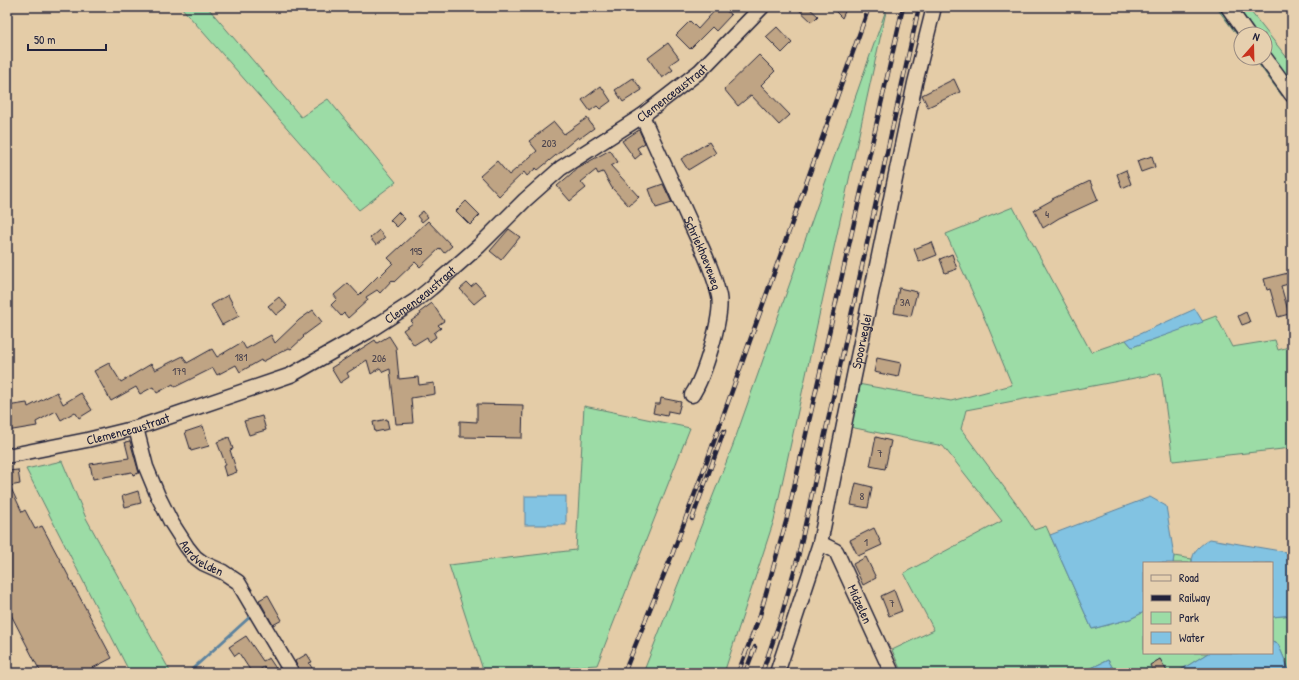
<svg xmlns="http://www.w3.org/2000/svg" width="1299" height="680" font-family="'Patrick Hand',sans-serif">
  <rect width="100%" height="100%" fill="#e4cca7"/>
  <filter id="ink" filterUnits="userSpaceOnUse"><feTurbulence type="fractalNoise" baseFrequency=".025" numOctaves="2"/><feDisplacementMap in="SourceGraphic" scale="8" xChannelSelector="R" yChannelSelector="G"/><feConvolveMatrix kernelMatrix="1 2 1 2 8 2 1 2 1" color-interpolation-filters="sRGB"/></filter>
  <g filter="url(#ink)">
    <g fill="#9cdca6" stroke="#5f7f70">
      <polygon points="181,7 211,7 209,9 301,117 328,99 396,182 359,210"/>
      <polygon points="887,7 774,520 724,673 643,673 733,445"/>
      <polygon points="1216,7 1247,7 1292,64 1292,91 1282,96 1254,58 1265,58 1265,34 1241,34 1241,40"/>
      <polygon points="1013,207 1091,352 1126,340 1132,347 1216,316 1232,347 1275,340 1278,350 1292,346 1292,448 1173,461 1161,373 966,410 961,429 1023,513 1034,530 1046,526 1092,629 1130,619 1144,612 1144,653 1208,653 1176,673 1168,673 1160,659 1150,665 1154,673 1116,673 1108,660 1081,673 902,673 892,650 934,630 904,573 1002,521 943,446 850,427 858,384 951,401 1012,385 986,322 946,234"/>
      <polygon points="584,406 690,428 597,665 484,673 449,565 576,550"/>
      <polygon points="62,461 86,518 171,673 130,673 26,469"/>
      <polygon points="1174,556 1192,559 1192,563 1173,563"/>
      <polygon points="1292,615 1292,673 1290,672 1278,644 1272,642 1272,617"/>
    </g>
    <g fill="#82c3e2" stroke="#5c839f">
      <polygon points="1195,309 1203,322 1132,347 1126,340"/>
      <rect x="525" y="496" width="41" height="29"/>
      <polygon points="1150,497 1166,506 1174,556 1173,563 1144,563 1144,612 1130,619 1092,629 1050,535"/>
      <path d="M1210,539l82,14v62l-20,2v-54h-80c0,-13 9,-18 18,-24z"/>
      <polygon points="1272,642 1278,644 1290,672 1292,673 1176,673 1208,653 1272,653"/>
      <polygon points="1108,660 1116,673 1081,673"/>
    </g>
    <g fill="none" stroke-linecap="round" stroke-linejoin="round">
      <polyline stroke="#5c839f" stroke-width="3" points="188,673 252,615"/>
    </g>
    <g fill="#bfa484" stroke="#22223b">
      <polygon points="718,7 722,7 731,15 716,31 712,27 690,49 676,35 690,21 698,29"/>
      <polygon points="796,7 808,7 818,16 812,22"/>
      <polygon points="831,7 847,7 842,18"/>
      <polygon points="777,27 792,43 782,53 766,37"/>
      <polygon points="668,43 679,58 669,65 673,70 662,78 648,58"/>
      <polygon points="759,55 775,71 761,85 790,115 779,125 751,95 738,106 724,89"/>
      <polygon points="633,78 642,90 623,102 615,90"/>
      <polygon points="954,79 960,92 928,107 922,95"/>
      <polygon points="601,86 611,101 600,109 597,106 590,111 582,100"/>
      <polygon points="587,118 594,128 579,139 578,137 538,170 536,168 527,176 524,172 499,196 480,176 497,161 509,175 537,151 529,141 554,122 564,134"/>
      <polygon points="639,130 645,143 637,148 641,154 635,159 622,141"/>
      <polygon points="709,142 716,153 688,170 681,159"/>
      <polygon points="610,150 618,162 611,166 639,197 629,206 612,188 603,172 598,174 596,170 581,182 586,188 570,201 557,186 579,167"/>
      <polygon points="1152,156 1155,167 1141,172 1137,161"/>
      <polygon points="1126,170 1131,184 1122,188 1117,174"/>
      <polygon points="1090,181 1098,200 1059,218 1043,228 1034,210 1052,200 1052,199"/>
      <polygon points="663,184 672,203 656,208 649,189"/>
      <polygon points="466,201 480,215 470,225 456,211"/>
      <polygon points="423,211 428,217 422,222 417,216"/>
      <polygon points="398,212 405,219 397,227 390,220"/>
      <polygon points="428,221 452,246 444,253 440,248 420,267 415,262 394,282 392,280 380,293 377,290 366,297 368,300 348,318 344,313 341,316 331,305 337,299 334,295 348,283 359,295 378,276 379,277 393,263 388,258"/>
      <polygon points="509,229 520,237 501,260 490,251"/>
      <polygon points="379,230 385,238 376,245 370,238"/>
      <polygon points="932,242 937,255 919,262 914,249"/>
      <polygon points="952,254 957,269 945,273 940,259"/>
      <polygon points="1292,272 1292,283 1281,286 1289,314 1278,317 1270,289 1267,290 1264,279"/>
      <polygon points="467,283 471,287 476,283 486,294 474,304 460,289"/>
      <polygon points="899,288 917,292 911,316 894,313"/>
      <polygon points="228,295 239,316 222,325 211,305"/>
      <polygon points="279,297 287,306 276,315 268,306"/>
      <polygon points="432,303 444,321 438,325 441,328 434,333 436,337 429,342 427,337 414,345 403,330 413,323 411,321 421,314 420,312"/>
      <polygon points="313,310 322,322 303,336 304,337 291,349 289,348 262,362 261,360 240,372 236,365 217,375 213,368 175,387 173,384 157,393 153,387 140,394 136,387 111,401 94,371 109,363 121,382 151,364 155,370 183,356 187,363 212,349 217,357 242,342 246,349 271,335 275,343 299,320"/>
      <polygon points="1246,312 1250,322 1242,325 1238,316"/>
      <polygon points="389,336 396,347 399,379 418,377 419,385 434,383 435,394 411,398 413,423 396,424 390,369 383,372 380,368 371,374 367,360 347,373 349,377 340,383 331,368 375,340 377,343"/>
      <polygon points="877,358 901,363 898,377 874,372"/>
      <polygon points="57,392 63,404 81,393 92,410 79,418 75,412 61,420 56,411 36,422 37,426 7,431 7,406 27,403 28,407"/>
      <polygon points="661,398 681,402 678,413 668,411 667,416 653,413 655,404 660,404"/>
      <polygon points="477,404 523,405 522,438 460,437 460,421 477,422"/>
      <polygon points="262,416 266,430 249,435 244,421"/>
      <polygon points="387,419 389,429 375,432 373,422"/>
      <polygon points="203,426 209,446 191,451 185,432"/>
      <polygon points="229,437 233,449 230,450 237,472 226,476 223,466 226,465 217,442"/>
      <polygon points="876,437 891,441 885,469 870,466"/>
      <polygon points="130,441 139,473 133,475 132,472 93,479 90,464 129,458 125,442"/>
      <polygon points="18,470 20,484 10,486 22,512 25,510 35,529 42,526 112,658 83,673 41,673 7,607 7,471"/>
      <polygon points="856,483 872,487 868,508 851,505"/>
      <polygon points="138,491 141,503 125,507 122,496"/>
      <polygon points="874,528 882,545 858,556 850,540"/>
      <polygon points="866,557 876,578 863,585 853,564"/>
      <polygon points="894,590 902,611 889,616 881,596"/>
      <polygon points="268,595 282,620 273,625 259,600"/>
      <polygon points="246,636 263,661 269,658 279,673 268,673 264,667 255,673 252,673 239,653 235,656 229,647"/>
      <polygon points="307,654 312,662 309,663 315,673 300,673 295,661"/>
      <polygon points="1160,659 1168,673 1154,673 1150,665"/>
    </g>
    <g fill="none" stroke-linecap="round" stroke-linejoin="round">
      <defs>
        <g id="minor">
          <polyline points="1228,7 1247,34"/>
          <polyline points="1265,58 1292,95"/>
          <path id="s1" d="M642,116c16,36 32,71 48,106 11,24 23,48 29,74 4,21 -15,81 -27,99"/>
          <path id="s2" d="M136,428l10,39 12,29 13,26 16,25 8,10 8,6 20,9 15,10 54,91"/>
          <path id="s3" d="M7,456l80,-16 49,-12 155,-53 76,-43 48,-31 16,-13 48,-42 46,-46 36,-32 81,-52 58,-45 62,-64"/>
          <path id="s4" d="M820,543l16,8 56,122"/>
          <path id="s5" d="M777,673l43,-130 34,-167 61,-293 19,-76"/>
        </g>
      </defs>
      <use href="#minor" stroke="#22223b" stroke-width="17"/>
      <use href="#minor" stroke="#e6d0af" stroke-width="14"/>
      <defs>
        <g id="rail">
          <polyline points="692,519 724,431"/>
          <polyline points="624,673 672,555 707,461 869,7"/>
          <polyline points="738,673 760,615 787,518 903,7"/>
          <polyline points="745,673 755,647"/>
          <polyline points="762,673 780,621 798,557 919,7"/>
        </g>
      </defs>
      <use href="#rail" stroke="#22223b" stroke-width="4.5"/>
      <use href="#rail" stroke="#e6d0af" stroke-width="3" stroke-dasharray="9" stroke-linecap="butt"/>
    </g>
  </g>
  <g text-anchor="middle" stroke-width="3.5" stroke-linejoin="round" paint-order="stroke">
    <g font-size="11" fill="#49424d">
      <text x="549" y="147">203</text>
      <text x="1047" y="218">4</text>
      <text x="416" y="255">195</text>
      <text x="905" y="306">3A</text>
      <text x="241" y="361">181</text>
      <text x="379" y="362">206</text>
      <text x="179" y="375">179</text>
      <text x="880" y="457">7</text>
      <text x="862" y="500">8</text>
      <text x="866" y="546">1</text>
      <text x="892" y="607">7</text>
    </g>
    <g font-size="13" fill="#22223b" stroke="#e6d0af">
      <text dy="5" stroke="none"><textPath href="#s3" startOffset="772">Clemenceaustraat</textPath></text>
      <text dy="5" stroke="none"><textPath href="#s1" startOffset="150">Schriekhoeveweg</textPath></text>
      <text dy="5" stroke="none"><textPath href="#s3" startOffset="448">Clemenceaustraat</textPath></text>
      <text dy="5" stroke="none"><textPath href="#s5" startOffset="343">Spoorweglei</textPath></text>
      <text dy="5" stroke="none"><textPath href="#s3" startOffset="124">Clemenceaustraat</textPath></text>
      <text dy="5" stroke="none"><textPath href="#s2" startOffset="149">Aardvelden</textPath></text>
      <text dy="5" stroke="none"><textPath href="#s4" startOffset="76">Midzelen</textPath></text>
    </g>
  </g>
  <rect width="1299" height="680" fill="none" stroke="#e6d0af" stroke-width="24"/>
  <rect x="12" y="12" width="1275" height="656" fill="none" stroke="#22223b" stroke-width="1.5" filter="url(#ink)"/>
  <rect x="1143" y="562" width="130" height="92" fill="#e6d0af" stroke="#988a81"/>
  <rect x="1151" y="575" width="20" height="6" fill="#e6d0af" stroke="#988a81"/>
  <text x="1179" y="582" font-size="12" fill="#22223b">Road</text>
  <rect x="1151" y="595" width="20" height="6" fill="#22223b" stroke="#988a81"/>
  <text x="1179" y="602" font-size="12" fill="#22223b">Railway</text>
  <rect x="1151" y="612" width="20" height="12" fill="#9cdca6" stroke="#988a81"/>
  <text x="1179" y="622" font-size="12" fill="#22223b">Park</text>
  <rect x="1151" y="632" width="20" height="12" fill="#82c3e2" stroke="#988a81"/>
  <text x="1179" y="642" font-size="12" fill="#22223b">Water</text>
  <g transform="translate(1253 46) rotate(20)"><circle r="19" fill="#e6d0af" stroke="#988a81"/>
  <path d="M0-3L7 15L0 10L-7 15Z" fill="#c8321e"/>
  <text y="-6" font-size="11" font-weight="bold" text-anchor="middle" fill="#22223b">N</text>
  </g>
  <path d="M28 44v6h78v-6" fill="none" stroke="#22223b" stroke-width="2"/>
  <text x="34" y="44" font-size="12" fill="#22223b" stroke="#e6d0af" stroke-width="3" paint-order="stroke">50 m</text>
</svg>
